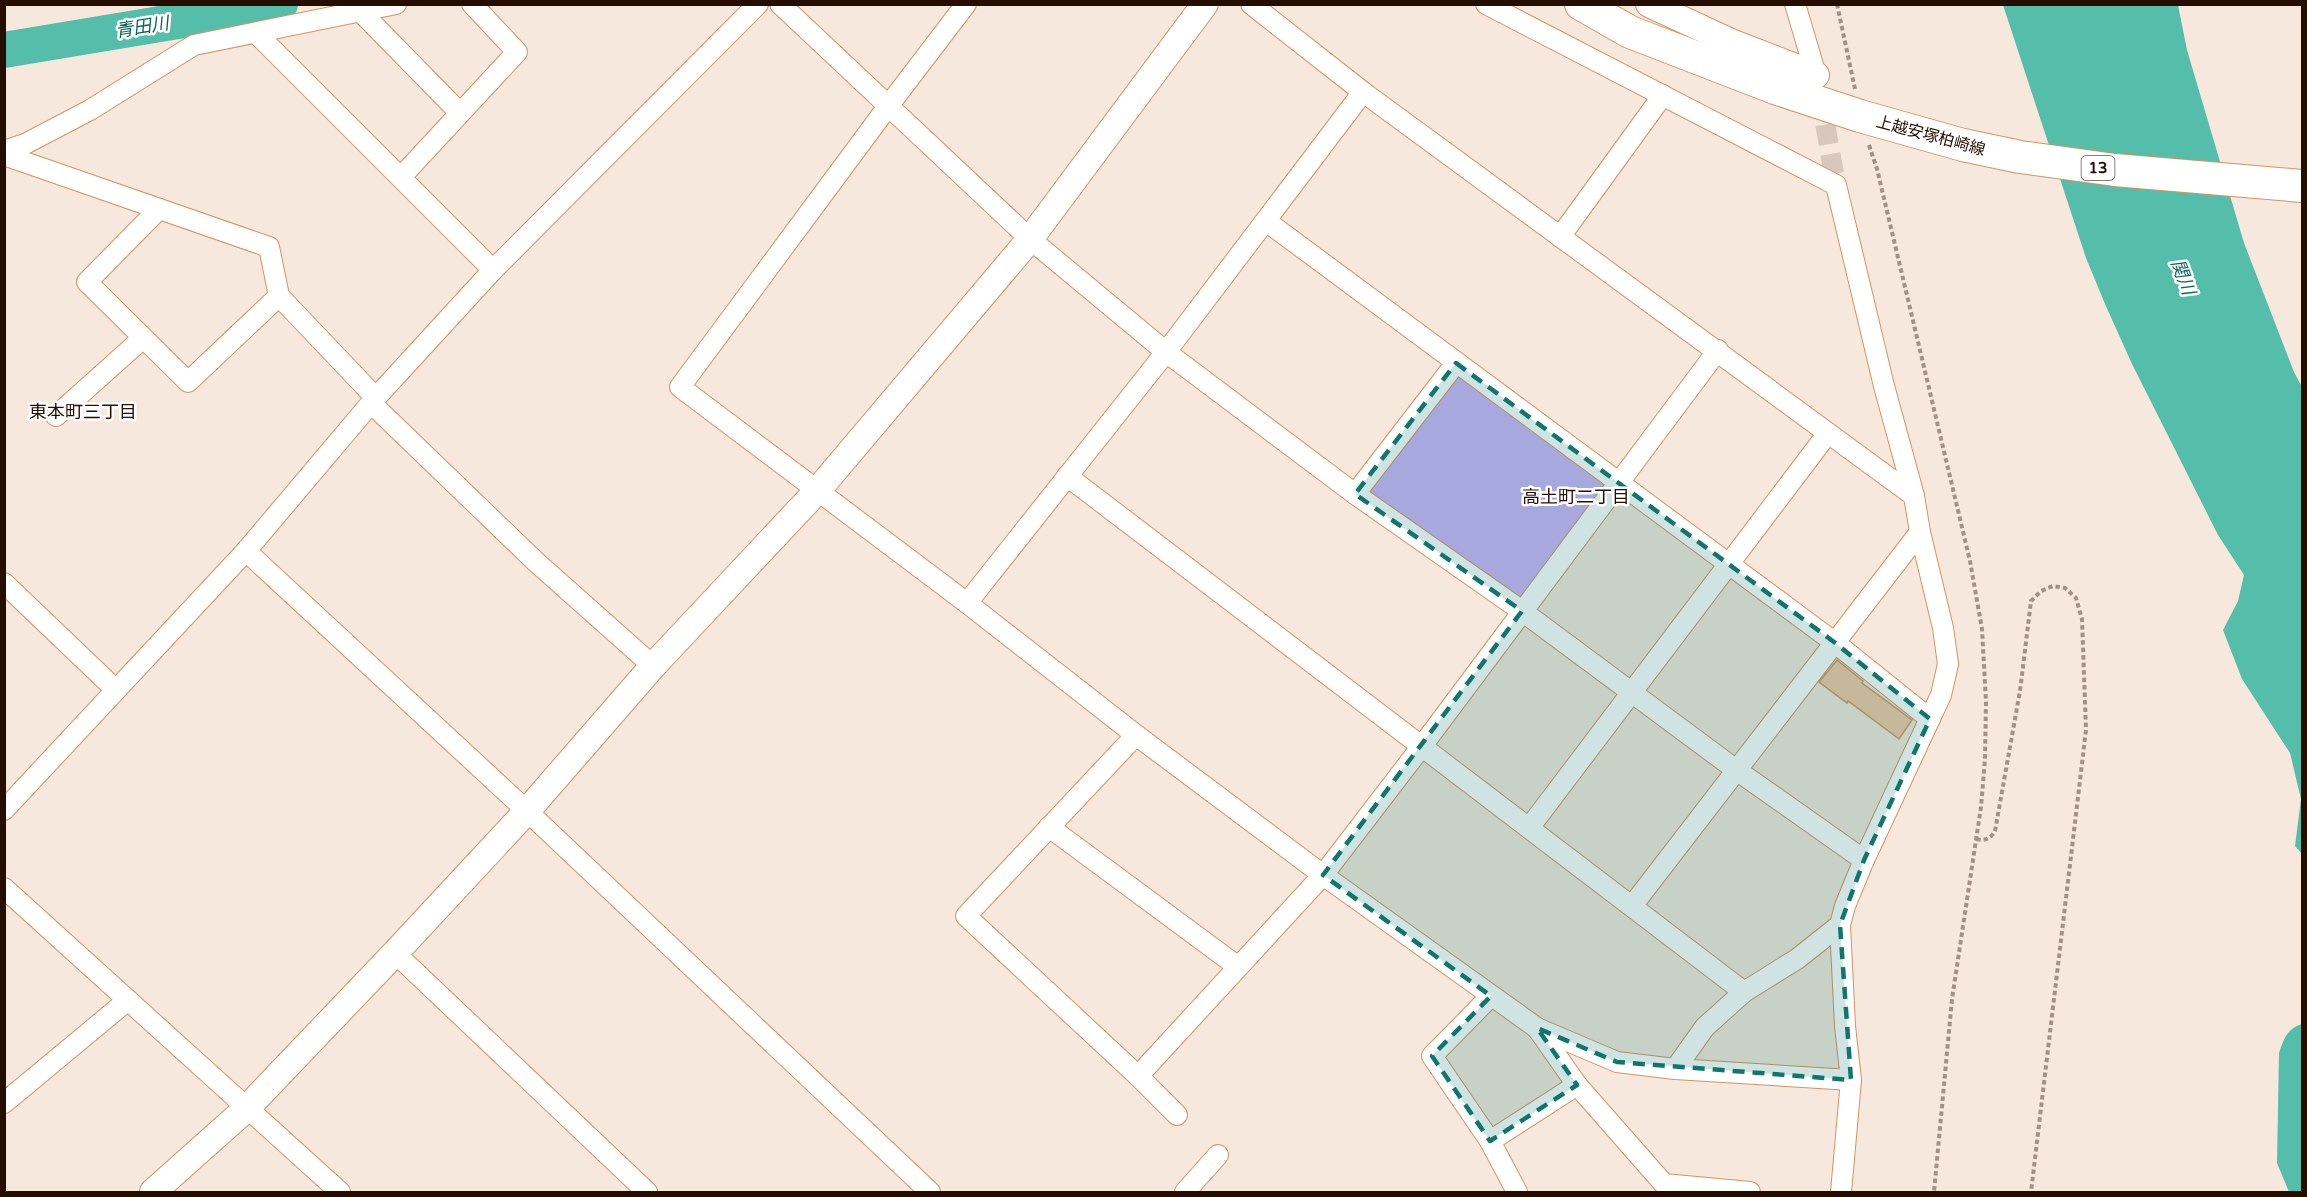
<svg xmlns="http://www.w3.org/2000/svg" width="2307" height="1197" font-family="'Varela Round','Noto Sans JP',sans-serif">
  <rect width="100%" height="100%" fill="#f6e8dd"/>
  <polygon fill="#cdb5fa" points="1457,376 1605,486 1517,606 1368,492"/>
  <g fill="#54beab">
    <polygon points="2003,5 2178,5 2187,50 2244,243 2294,372 2302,387 2302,854 2295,846 2301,799 2290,753 2242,679 2223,630 2238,601 2244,575 2218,535 2132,364 2105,304 2086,258"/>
    <path d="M2302,1024v168h-13l-12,-29 2,-110c5,-15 8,-24 23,-29z"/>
  </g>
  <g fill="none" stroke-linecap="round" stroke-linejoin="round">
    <polyline stroke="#54beab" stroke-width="36" points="4,50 280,4"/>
  </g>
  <polygon fill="#f4c9a6" stroke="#d7965f" stroke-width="1.5" points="1837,660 1863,681 1862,683 1912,720 1899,739 1848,701 1847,703 1819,682"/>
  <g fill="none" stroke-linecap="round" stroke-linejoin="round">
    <polyline stroke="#d7c7bc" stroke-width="20" stroke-dasharray="20 10" stroke-linecap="butt" points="1820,95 1836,185"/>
    <defs>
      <g id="minor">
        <polyline points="780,4 1030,239 1166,352 1355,494 1522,611 1735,769 1864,860"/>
        <polyline points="966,4 889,105 680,387 967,603 1136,735 1323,875 1537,1028 1617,1062 1675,1069 1705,1027 1744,992 1797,959 1840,925"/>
        <polyline points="1251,4 1363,92 1914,496"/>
        <polyline points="1486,4 1836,185 1884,386 1914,496 1920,532 1943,628 1948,664 1941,695 1864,860 1845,906 1840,925 1845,1026 1851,1080 1841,1192"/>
        <polyline points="1795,4 1816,75"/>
        <polyline points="361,12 460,113"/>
        <polyline points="257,34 493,270"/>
        <polyline points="4,151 25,144 90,110 194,45 396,4"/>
        <polyline points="4,155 269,247 279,296 376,398"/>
        <polyline points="401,177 517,52 472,4"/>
        <polyline points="159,209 87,282 188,382 279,296"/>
        <polyline points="1266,221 1834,642 1930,719"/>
        <polyline points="1560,237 1663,95"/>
        <polyline points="371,403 535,561 653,666"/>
        <polyline points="56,416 143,338"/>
        <polyline points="1067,476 1744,992"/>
        <polyline points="1355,494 1456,363"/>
        <polyline points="246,551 527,811 930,1192"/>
        <polyline points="4,583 116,690"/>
        <polyline points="967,603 1166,352 1363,92"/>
        <polyline points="1136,735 966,916 1138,1076 1323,875 1422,746 1718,350"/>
        <polyline points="4,810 246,551 371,403 493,270 758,4"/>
        <polyline points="1049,827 1237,966"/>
        <polyline points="1529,828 1828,433"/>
        <polyline points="4,888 340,1192"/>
        <polyline points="1632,906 1920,532"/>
        <polyline points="395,953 647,1192"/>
        <polyline points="1491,996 1432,1056 1490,1141 1517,1192"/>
        <polyline points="1537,1028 1577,1085 1664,1184 1750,1192"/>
        <polyline points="1675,1069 1851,1080"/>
        <polyline points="1138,1076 1177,1115"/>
        <polyline points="4,1103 128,1000"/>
        <polyline points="1490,1141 1577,1085"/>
        <polyline points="1185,1192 1218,1155"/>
      </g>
      <g id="tertiary">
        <polyline points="1649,4 1731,42 1816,75"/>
        <polyline points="153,1192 246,1109 395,953 527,811 653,666 818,490 1030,239 1205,4"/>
      </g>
      <polyline id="primary" points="1581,4 1630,32 1775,88 1860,116 1963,145 2020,157 2115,170 2302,186"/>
    </defs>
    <use href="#minor" stroke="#d5945d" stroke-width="22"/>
    <use href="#tertiary" stroke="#d5945d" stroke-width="28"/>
    <use href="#primary" stroke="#d5945d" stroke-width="34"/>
    <g stroke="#a39185" stroke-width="4" stroke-dasharray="4.5 3" stroke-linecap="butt">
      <polyline points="1837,4 1855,89"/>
      <polyline points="1869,145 1877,169 1970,561 1982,629 1986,702 1985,759 1981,807 1952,999 1934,1192"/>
      <path d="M1976,839c10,2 14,0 19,-8l25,-140 11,-90 10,-10 12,-5 12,2 11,10 6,21 4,111 -55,462"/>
    </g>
    <use href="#minor" stroke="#fff" stroke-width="20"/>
    <use href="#tertiary" stroke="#fff" stroke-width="26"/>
    <use href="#primary" stroke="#fff" stroke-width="32"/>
  </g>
  <path fill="#0f766e" fill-opacity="0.2" stroke="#0f766e" stroke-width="4.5" stroke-dasharray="12 8" stroke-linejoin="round" d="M1456,363l378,279 96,77 -66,141 -24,65 11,155 -234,-18 -80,-34 40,57 -87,56 -58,-85 59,-60 -168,-121 199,-264 -167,-117z"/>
  <g text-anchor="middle" stroke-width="5" stroke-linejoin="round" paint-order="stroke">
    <rect fill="#fff" stroke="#66564c" stroke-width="1.5" x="2081.5" y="156" width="33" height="24" rx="4.5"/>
    <g font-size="15" font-weight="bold" fill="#250d00">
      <text x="2098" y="173">13</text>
    </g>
    <g font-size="16" fill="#250d00" stroke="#fff">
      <text transform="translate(1931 135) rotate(15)" y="6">上越安塚柏崎線</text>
    </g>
    <g font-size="18" font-style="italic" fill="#0a6558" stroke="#fff">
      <text transform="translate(142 27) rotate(-9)" y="6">青田川</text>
      <text transform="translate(2183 277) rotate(69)" y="6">関川</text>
    </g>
    <g font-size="18" fill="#250d00" stroke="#fff">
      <text x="83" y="418">東本町三丁目</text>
      <text x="1576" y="503">高土町二丁目</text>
    </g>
  </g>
  <rect width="2307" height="1197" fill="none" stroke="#250d00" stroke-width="12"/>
</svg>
